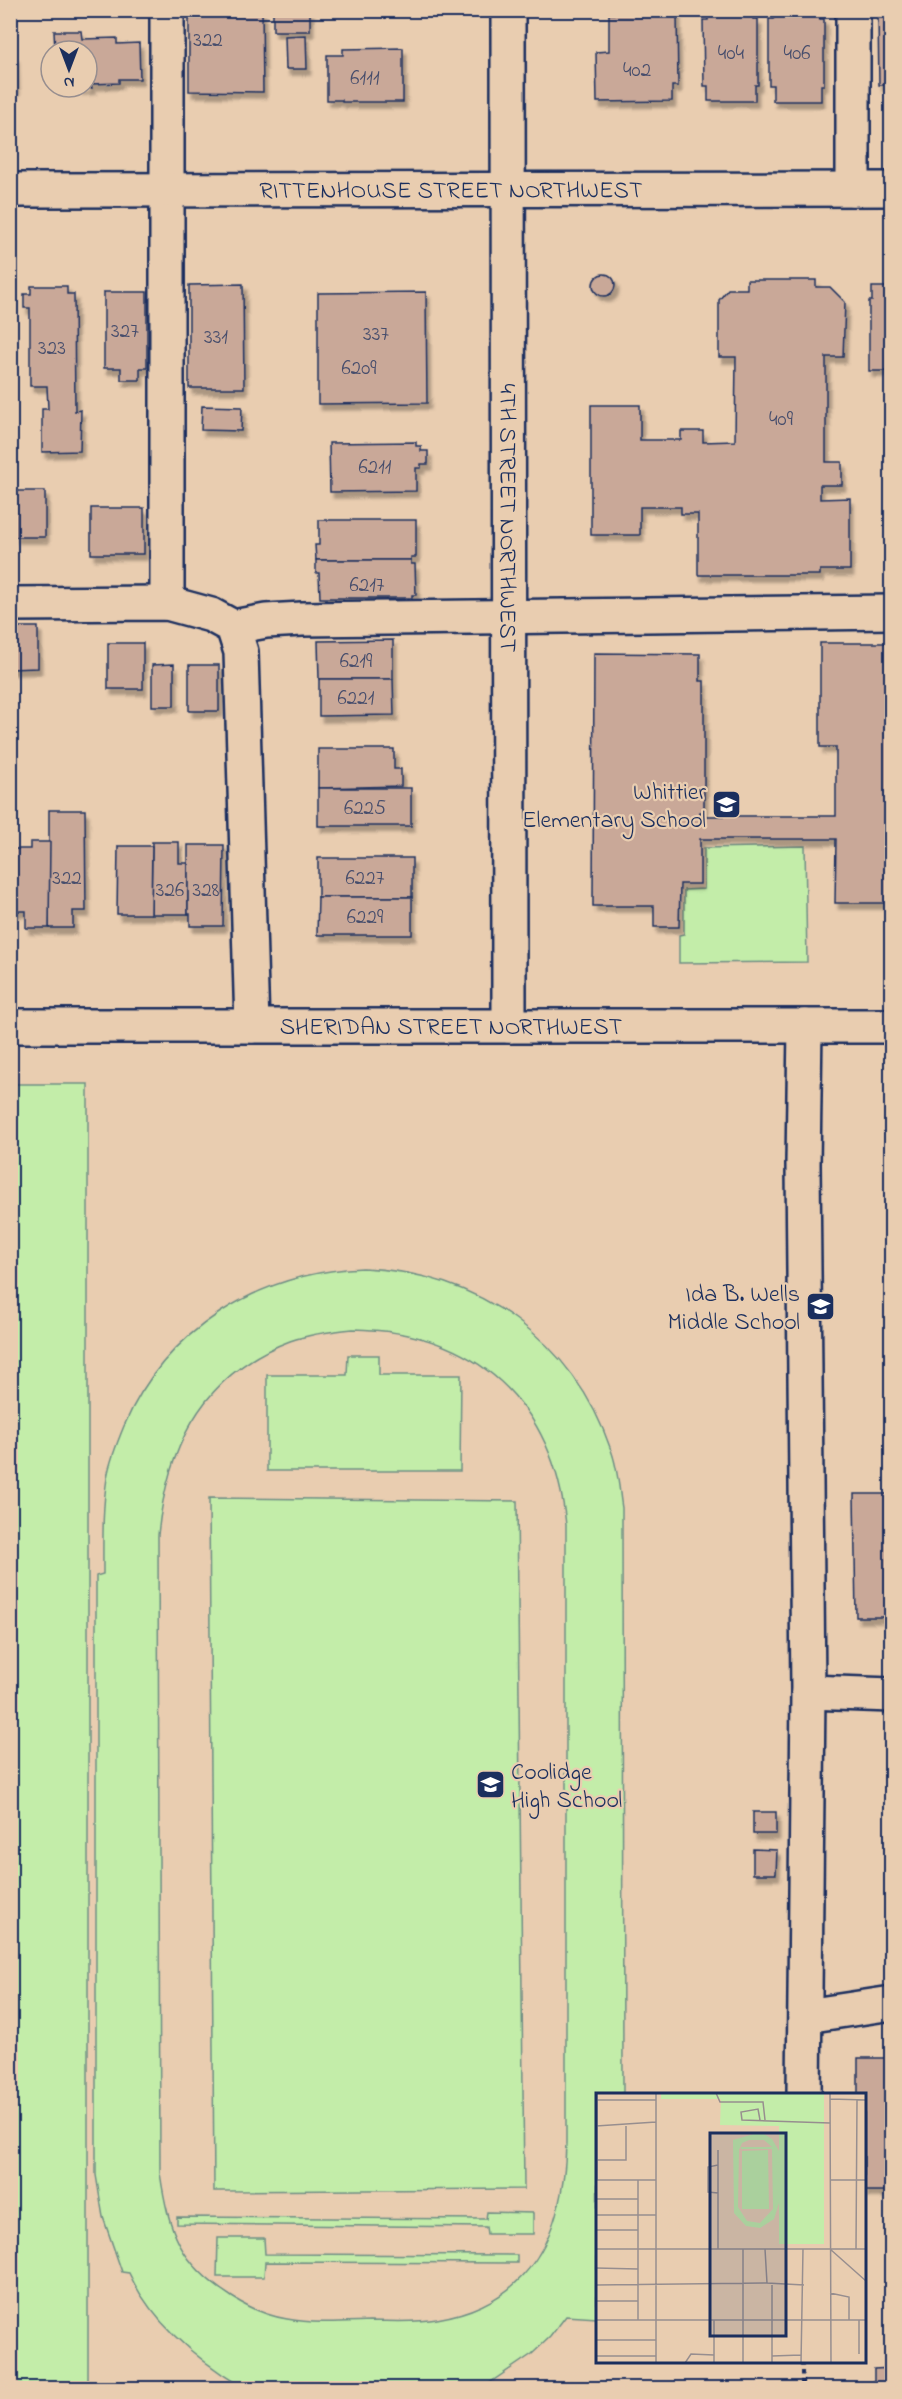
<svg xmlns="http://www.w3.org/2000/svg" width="902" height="2399" font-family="'Indie Flower',sans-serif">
  <defs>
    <filter id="shadow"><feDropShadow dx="3.5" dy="6" stdDeviation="1.5" flood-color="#0004"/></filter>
  </defs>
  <rect width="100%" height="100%" fill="#e9cdb0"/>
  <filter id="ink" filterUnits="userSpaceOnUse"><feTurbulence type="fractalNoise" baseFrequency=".0167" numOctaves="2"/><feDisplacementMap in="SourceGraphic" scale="12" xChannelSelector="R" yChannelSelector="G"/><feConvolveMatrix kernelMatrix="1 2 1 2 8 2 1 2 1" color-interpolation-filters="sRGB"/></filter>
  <g filter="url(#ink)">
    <g fill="#c3eda9" stroke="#6f8e84" stroke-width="1.5" fill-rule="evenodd">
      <polygon points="805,846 807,962 679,963 679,935 684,934 684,890 704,889 704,848"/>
      <rect x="11" y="1084" width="77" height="1304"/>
      <path d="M363,1268c115,5 210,71 248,182 7,18 8,39 11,58l1,586h-25l-1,224 -31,-2 -16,21 -18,17 -50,34 -240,-1c-46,-28 -90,-64 -113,-114l-7,-1 -19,-55 -7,-42v-599l7,-2c0,-31 -1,-64 4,-96 3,-18 10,-35 17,-52 41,-96 135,-154 239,-158zM353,1329c123,2 201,74 213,196v618c-2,88 -33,160 -129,176 -22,4 -46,2 -68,2 -28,1 -55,3 -82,-2 -20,-3 -38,-11 -55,-22 -52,-33 -63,-64 -72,-124l-2,-638c9,-87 45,-162 132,-194 20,-7 42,-10 63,-12z"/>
      <polygon points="348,1355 379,1355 379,1375 461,1375 460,1471 267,1471 267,1375 347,1375"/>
      <polygon points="209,1498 517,1501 524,2189 214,2191"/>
      <polygon points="487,2212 533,2213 533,2234 487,2234 486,2227 177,2224 177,2217 486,2219"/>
      <polygon points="218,2238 264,2238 265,2254 517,2255 517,2263 265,2262 264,2277 217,2277"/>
    </g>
    <g fill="#c9a898" stroke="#1b2f5e" stroke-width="1.5" filter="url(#shadow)">
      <polygon points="189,10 262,10 263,92 189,91"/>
      <rect x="273" y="10" width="37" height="21"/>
      <polygon points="614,10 674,10 674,13 677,13 678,86 672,86 672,101 597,102 596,52 609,51 609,14 614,14"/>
      <polygon points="708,10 753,10 753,19 758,19 758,85 755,85 755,101 708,101 708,86 704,86 703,20 708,20"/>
      <polygon points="774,10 820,10 820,19 824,19 824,85 821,85 821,101 773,101 773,85 769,85 769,19 774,19"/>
      <polygon points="886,10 892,10 892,85 879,85 878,16 886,16"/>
      <polygon points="54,31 81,31 82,39 117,38 117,44 139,43 140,79 119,79 119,83 91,84 92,88 79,89 79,87 87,87 87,51 55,51"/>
      <polygon points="306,35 307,69 286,69 285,36"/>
      <polygon points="403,48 403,102 342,102 342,100 327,100 327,55 343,55 343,49"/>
      <polygon points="10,56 15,56 16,89 10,89"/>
      <circle cx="604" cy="285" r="11"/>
      <polygon points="747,280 816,280 816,287 830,287 845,302 843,357 826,357 826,462 842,462 842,485 820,485 820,499 850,498 850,570 820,570 820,575 698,575 698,514 681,514 681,507 640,507 640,535 591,535 591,405 640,405 640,440 681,440 681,431 703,431 703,442 735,441 736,357 719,357 719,300 728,289 747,289"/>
      <polygon points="243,284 244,388 189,388 189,285"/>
      <polygon points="31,286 67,286 67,294 74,294 75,411 81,410 80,451 42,452 42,409 48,409 47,386 30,386 30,308 24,308 24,294 31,294"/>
      <polygon points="872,287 892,287 892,389 890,371 869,371 869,301 872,301"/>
      <polygon points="104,292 147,292 147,368 140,368 140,380 121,380 121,368 104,368"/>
      <polygon points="426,292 427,403 318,404 318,293"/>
      <polygon points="202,406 242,407 241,431 201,430"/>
      <polygon points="416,442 416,446 421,446 421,451 428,451 428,464 421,464 421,468 416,468 416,491 330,492 329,443"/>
      <rect x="15" y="491" width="30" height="46"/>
      <rect x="91" y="508" width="53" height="46"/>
      <polygon points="319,520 416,520 416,557 411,557 411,560 316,560 315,545 319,545"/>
      <polygon points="316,560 411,560 411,564 415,564 416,595 412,595 412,598 320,598 319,573 316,573"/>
      <polygon points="10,627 38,627 38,668 10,669"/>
      <polygon points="393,640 393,679 319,679 318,641"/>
      <rect x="108" y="643" width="35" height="46"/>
      <polygon points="820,643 892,643 892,903 835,903 836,839 700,839 700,884 680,884 679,927 654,927 654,906 593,906 594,653 700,654 700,681 704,681 704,812 700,812 700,816 836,816 836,747 820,747"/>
      <polygon points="174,664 174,706 152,706 152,665"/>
      <rect x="189" y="665" width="30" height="46"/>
      <polygon points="319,679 393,679 394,715 319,716"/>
      <polygon points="318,749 394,749 394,769 401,769 401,786 318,788"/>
      <rect x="318" y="788" width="93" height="38"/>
      <polygon points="49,810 85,810 86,911 73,911 73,928 49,928"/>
      <polygon points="30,842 50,842 49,928 26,928 26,911 14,911 14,849 30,849"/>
      <polygon points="152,842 179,842 179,863 188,863 188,914 151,914"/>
      <polygon points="188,845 224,845 223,926 190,926 190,914 188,914"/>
      <polygon points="118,846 152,846 151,914 117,914"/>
      <rect x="318" y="858" width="94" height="39"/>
      <polygon points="318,897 412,897 412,935 317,935"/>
      <polygon points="854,1494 892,1494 892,1617 856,1617"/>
      <rect x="753" y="1812" width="23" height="22"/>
      <polygon points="753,1849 777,1850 776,1874 753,1874"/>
      <polygon points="858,2058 892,2058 892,2191 864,2191 864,2094 858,2094"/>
      <polygon points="892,2368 892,2388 874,2388 874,2369"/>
    </g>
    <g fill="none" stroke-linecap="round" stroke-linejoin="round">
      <defs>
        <g id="minor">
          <polyline points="167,10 167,603"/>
          <path id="s1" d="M508,10l1,1016"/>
          <polyline points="853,10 853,189"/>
          <path id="s2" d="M10,190l882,-1"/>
          <polyline points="10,604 167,603 211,615 233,627 241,652 252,1026"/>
          <polyline points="233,627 266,621 302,619 892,612"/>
          <path id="s3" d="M10,1026h882"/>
          <polyline points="808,1692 892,1695"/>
          <polyline points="806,2016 892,2003"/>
          <polyline points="804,2094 808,1692 803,1164 805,1026"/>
        </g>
      </defs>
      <use href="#minor" stroke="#1b2f5e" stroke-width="38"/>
      <polyline stroke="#1b2f5e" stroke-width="4" stroke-dasharray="4.5 4.5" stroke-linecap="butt" points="802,2362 802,2388"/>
      <use href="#minor" stroke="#e9cdb0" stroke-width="33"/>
    </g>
  </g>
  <defs>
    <symbol id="school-square" viewBox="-11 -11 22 22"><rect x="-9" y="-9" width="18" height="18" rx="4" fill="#1b2f5e" stroke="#e9cdb0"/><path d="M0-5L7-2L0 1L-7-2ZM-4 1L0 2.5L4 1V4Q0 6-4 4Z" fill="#fff"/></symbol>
  </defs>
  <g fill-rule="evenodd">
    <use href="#school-square" x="710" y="788" width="33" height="33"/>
    <use href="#school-square" x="804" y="1290" width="33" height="33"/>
    <use href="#school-square" x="474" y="1768" width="33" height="33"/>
  </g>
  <g text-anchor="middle" stroke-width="4.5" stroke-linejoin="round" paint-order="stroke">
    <g font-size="21" fill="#464d6c">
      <text x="208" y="46">322</text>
      <text x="731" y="59">404</text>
      <text x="797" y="59">406</text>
      <text x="637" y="76">402</text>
      <text x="365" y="84">6111</text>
      <text x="125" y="337">327</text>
      <text x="376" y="340">337</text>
      <text x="216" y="343">331</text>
      <text x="52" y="354">323</text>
      <text x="359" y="374">6209</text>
      <text x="781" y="425">409</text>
      <text x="375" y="473">6211</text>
      <text x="367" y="591">6217</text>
      <text x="356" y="667">6219</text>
      <text x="356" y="704">6221</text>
      <text x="365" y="814">6225</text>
      <text x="67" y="884">322</text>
      <text x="365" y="884">6227</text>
      <text x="170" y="896">326</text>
      <text x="206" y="896">328</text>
      <text x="365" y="923">6229</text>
    </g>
    <g font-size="24" fill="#1b2f5e" stroke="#e9cdb0">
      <text dy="8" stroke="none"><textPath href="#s2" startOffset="441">RITTENHOUSE STREET NORTHWEST</textPath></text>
      <text dy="8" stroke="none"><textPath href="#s1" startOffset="508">4TH STREET NORTHWEST</textPath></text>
      <text dy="8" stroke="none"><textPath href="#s3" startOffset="441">SHERIDAN STREET NORTHWEST</textPath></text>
    </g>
    <g font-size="24" fill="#1b2f5e" stroke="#e9cdb0" text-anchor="end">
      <text x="706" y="799">Whittier<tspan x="706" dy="28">Elementary School</tspan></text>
      <text x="800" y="1301">Ida B. Wells<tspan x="800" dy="28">Middle School</tspan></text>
      <text x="511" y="1779" text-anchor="start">Coolidge<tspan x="511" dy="28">High School</tspan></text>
    </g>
  </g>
  <g transform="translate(596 2093)">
    <rect width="270" height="270" fill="#e9cdb0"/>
    <path d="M65,0h163v151h-45v-41l-5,16 -14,9 -14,-2 -12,-13 -1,-73 28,-8 11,7 7,12v-25l-59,-1 1,-26h-60zM153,47h15l8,7h-31v2h31l1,60 -13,14 -13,-2 -9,-14 1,-57 3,-7zM172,57l1,59h-27v-58z" fill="#c3eda9" fill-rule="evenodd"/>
    <path fill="none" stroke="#978e8f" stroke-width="1.5" d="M1,0v87M120,0l4,9h43l2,18M234,0l1,270M234,6l36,1M0,7h60M164,27l-2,-11 -17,3 1,8 88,3M0,33l60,-4M0,67h30v-34M0,87h60M42,87v140M234,87h36M122,100l-10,-1v-25l10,-2M0,106h42M0,122h60M0,137h42M0,156h270M122,156v-99M147,156v114M169,156l2,34 37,2M234,156l36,32M260,156l1,-149M0,175l42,1M0,192l171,-2M176,192v78M234,200l19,4v23M0,208h42M0,227h270M263,227v34M0,247h60M0,263h60M176,263l29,-1M118,269v-42M60,270v-270M89,270l6,-9 23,1M205,270l2,-114"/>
    <path fill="#1b2f5e" fill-opacity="0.15" stroke="#1b2f5e" stroke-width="3" d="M114,40h76v203h-76z"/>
    <rect width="270" height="270" fill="none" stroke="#1b2f5e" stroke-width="3"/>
  </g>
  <rect width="902" height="2399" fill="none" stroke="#e9cdb0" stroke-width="36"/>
  <rect x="18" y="18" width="866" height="2363" fill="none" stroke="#1b2f5e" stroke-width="2" filter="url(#ink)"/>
  <g transform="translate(69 69) rotate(180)"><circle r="28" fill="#e9cdb0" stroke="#978e8f" stroke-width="1.5"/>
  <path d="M0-4.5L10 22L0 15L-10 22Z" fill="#1b2f5e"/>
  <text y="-9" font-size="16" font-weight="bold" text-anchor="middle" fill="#1b2f5e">N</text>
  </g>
</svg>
